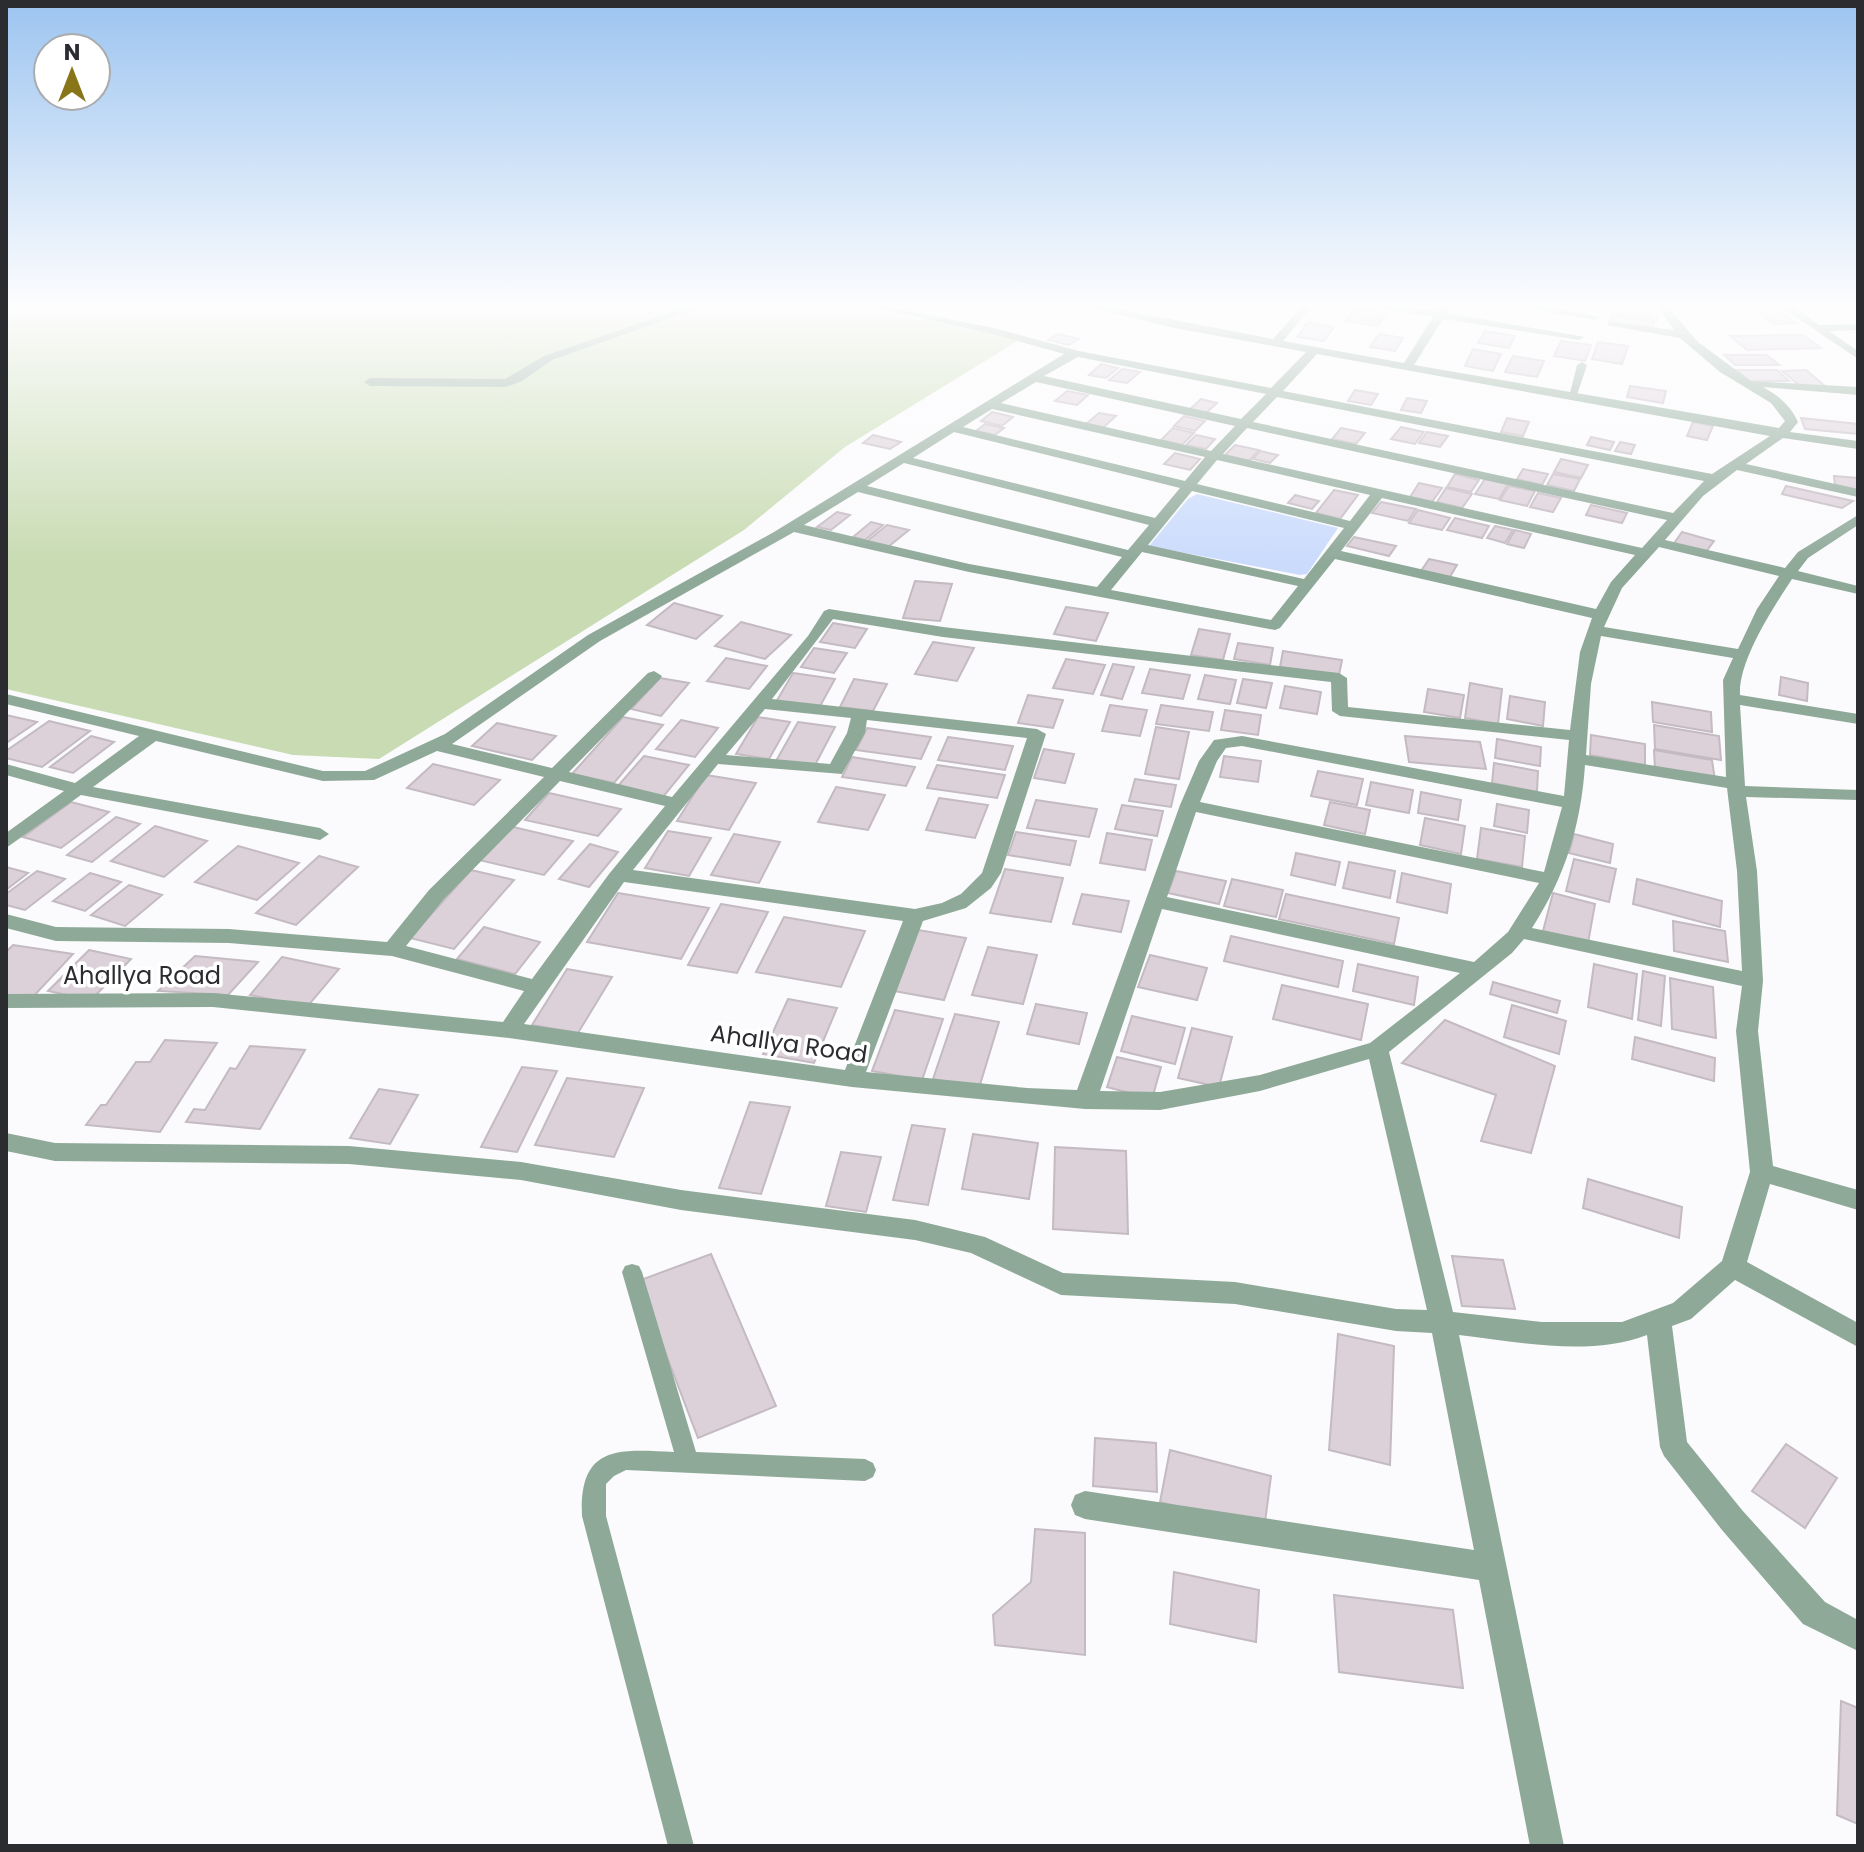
<svg xmlns="http://www.w3.org/2000/svg" width="1864" height="1852" font-family="Poppins,sans-serif">
  <rect width="100%" height="100%" fill="#fbfbfd"/>
  <polygon fill="#c8dbb2" points="6,306 854,306 1021,339 845,447 744,530 379,759 293,755 6,689"/>
  <polygon fill="#cadbfc" points="1197,494 1338,528 1307,574 1300,575 1149,546 1188,499"/>
  <g fill="#dcd1d9" stroke="#c4bac1" stroke-width="2">
    <polygon points="1615,306 1652,306 1649,316 1658,317 1657,321 1612,314"/>
    <polygon points="1356,308 1387,313 1378,326 1346,321"/>
    <polygon points="1759,312 1780,312 1795,323 1773,324"/>
    <polygon points="1611,315 1654,321 1653,328 1609,322"/>
    <polygon points="1308,322 1334,327 1324,341 1297,337"/>
    <polygon points="1485,331 1515,336 1509,348 1478,343"/>
    <polygon points="1058,334 1079,339 1069,345 1048,340"/>
    <polygon points="1379,334 1403,338 1395,351 1370,347"/>
    <polygon points="1803,335 1821,348 1747,350 1730,336"/>
    <polygon points="1561,341 1591,345 1585,361 1554,356"/>
    <polygon points="1598,342 1628,346 1622,364 1592,359"/>
    <polygon points="1473,349 1501,354 1493,371 1465,366"/>
    <polygon points="1724,355 1767,355 1779,365 1735,365"/>
    <polygon points="1513,356 1544,361 1537,377 1505,372"/>
    <polygon points="1101,364 1118,368 1106,378 1089,375"/>
    <polygon points="1122,369 1140,372 1127,383 1109,380"/>
    <polygon points="1737,370 1777,370 1789,381 1749,381"/>
    <polygon points="1806,370 1825,386 1801,387 1782,371"/>
    <polygon points="1630,386 1666,391 1663,403 1627,397"/>
    <polygon points="1355,390 1378,394 1371,405 1348,401"/>
    <polygon points="1067,391 1088,395 1077,405 1055,401"/>
    <polygon points="1407,398 1427,401 1421,413 1401,410"/>
    <polygon points="1201,399 1217,403 1204,415 1188,411"/>
    <polygon points="992,412 1013,417 1002,426 981,421"/>
    <polygon points="1099,413 1116,416 1103,428 1086,424"/>
    <polygon points="1184,416 1205,421 1195,431 1174,426"/>
    <polygon points="1507,418 1529,422 1523,436 1501,432"/>
    <polygon points="1801,418 1858,424 1858,434 1805,429"/>
    <polygon points="1693,422 1713,426 1707,440 1687,436"/>
    <polygon points="985,424 1004,428 995,435 976,431"/>
    <polygon points="1401,427 1424,432 1415,444 1391,439"/>
    <polygon points="1173,428 1194,433 1182,445 1161,440"/>
    <polygon points="1341,428 1365,433 1356,444 1332,439"/>
    <polygon points="1427,432 1448,436 1440,447 1419,443"/>
    <polygon points="873,435 901,442 890,449 863,443"/>
    <polygon points="1196,435 1215,439 1206,449 1186,445"/>
    <polygon points="1591,437 1614,442 1610,450 1587,445"/>
    <polygon points="1620,442 1635,445 1631,454 1615,451"/>
    <polygon points="1235,445 1259,450 1249,461 1225,455"/>
    <polygon points="1260,451 1278,455 1270,463 1253,459"/>
    <polygon points="1175,453 1200,459 1190,470 1164,464"/>
    <polygon points="1561,459 1588,465 1581,478 1554,472"/>
    <polygon points="1523,469 1548,474 1542,485 1517,479"/>
    <polygon points="1455,474 1479,480 1471,492 1447,487"/>
    <polygon points="1553,474 1580,479 1574,491 1547,485"/>
    <polygon points="1834,476 1858,478 1858,490 1835,485"/>
    <polygon points="1485,479 1508,484 1499,499 1475,494"/>
    <polygon points="1419,483 1442,488 1432,502 1410,497"/>
    <polygon points="1509,486 1535,491 1527,506 1500,500"/>
    <polygon points="1786,486 1853,501 1842,508 1782,494"/>
    <polygon points="1446,488 1472,494 1462,508 1437,502"/>
    <polygon points="1334,490 1358,495 1340,519 1316,513"/>
    <polygon points="1538,493 1561,498 1553,512 1530,507"/>
    <polygon points="1295,495 1319,501 1312,509 1288,503"/>
    <polygon points="1381,502 1416,509 1408,521 1372,513"/>
    <polygon points="1591,505 1627,513 1622,523 1586,515"/>
    <polygon points="1418,510 1450,518 1442,530 1409,523"/>
    <polygon points="837,512 850,515 831,530 817,527"/>
    <polygon points="1455,518 1489,526 1482,538 1447,530"/>
    <polygon points="871,522 883,525 865,540 853,537"/>
    <polygon points="887,525 909,530 888,547 866,542"/>
    <polygon points="1495,526 1513,530 1505,543 1487,538"/>
    <polygon points="1515,530 1531,534 1524,548 1507,544"/>
    <polygon points="1682,532 1714,541 1705,553 1673,545"/>
    <polygon points="1354,537 1396,546 1389,556 1347,546"/>
    <polygon points="1429,559 1457,565 1450,577 1421,571"/>
    <polygon points="915,581 952,584 940,621 903,618"/>
    <polygon points="674,603 722,616 696,639 647,625"/>
    <polygon points="1066,607 1108,613 1096,641 1054,634"/>
    <polygon points="741,622 791,635 765,659 715,646"/>
    <polygon points="833,623 867,629 855,648 820,642"/>
    <polygon points="1199,629 1230,634 1223,660 1191,655"/>
    <polygon points="933,642 974,648 957,681 915,674"/>
    <polygon points="1238,643 1273,648 1270,665 1234,659"/>
    <polygon points="814,648 847,653 834,673 801,667"/>
    <polygon points="1283,651 1342,660 1339,675 1280,667"/>
    <polygon points="726,658 767,666 749,689 707,681"/>
    <polygon points="1066,659 1105,665 1093,694 1053,688"/>
    <polygon points="1113,664 1134,667 1122,699 1101,695"/>
    <polygon points="1150,669 1190,675 1183,699 1142,693"/>
    <polygon points="793,673 835,679 819,708 776,702"/>
    <polygon points="1205,675 1236,680 1230,704 1198,699"/>
    <polygon points="1781,677 1808,683 1807,701 1779,695"/>
    <polygon points="660,678 689,683 661,716 631,709"/>
    <polygon points="854,679 887,684 873,711 840,707"/>
    <polygon points="1243,679 1272,683 1266,708 1237,703"/>
    <polygon points="1470,683 1502,689 1498,724 1465,718"/>
    <polygon points="1285,686 1321,692 1317,714 1280,708"/>
    <polygon points="1428,689 1464,695 1460,718 1424,712"/>
    <polygon points="1028,695 1063,700 1053,728 1018,723"/>
    <polygon points="1510,696 1545,702 1543,726 1507,719"/>
    <polygon points="1652,702 1711,712 1712,732 1653,722"/>
    <polygon points="1110,705 1147,710 1140,736 1102,731"/>
    <polygon points="1161,705 1213,712 1209,731 1156,724"/>
    <polygon points="1225,710 1261,715 1258,735 1221,730"/>
    <polygon points="6,715 37,722 6,743"/>
    <polygon points="623,717 663,725 614,783 572,774"/>
    <polygon points="758,717 790,722 769,759 736,754"/>
    <polygon points="681,720 718,728 695,757 656,749"/>
    <polygon points="49,721 90,731 42,767 6,758 6,751"/>
    <polygon points="798,722 835,727 814,767 776,761"/>
    <polygon points="497,723 556,736 532,760 472,746"/>
    <polygon points="1654,725 1719,736 1721,760 1655,749"/>
    <polygon points="1156,727 1189,732 1179,779 1145,774"/>
    <polygon points="867,728 931,737 921,759 856,750"/>
    <polygon points="1591,735 1645,744 1645,765 1590,755"/>
    <polygon points="91,736 114,742 73,773 50,767"/>
    <polygon points="1405,736 1480,742 1486,769 1409,762"/>
    <polygon points="948,737 1013,746 1005,770 938,760"/>
    <polygon points="1497,739 1541,747 1540,766 1495,758"/>
    <polygon points="1044,749 1074,754 1065,783 1034,778"/>
    <polygon points="1654,750 1712,760 1715,780 1655,769"/>
    <polygon points="644,756 689,765 663,797 617,787"/>
    <polygon points="1224,756 1261,761 1258,782 1220,777"/>
    <polygon points="852,757 915,767 906,786 842,777"/>
    <polygon points="1494,763 1538,771 1537,792 1492,783"/>
    <polygon points="433,764 500,780 474,805 407,788"/>
    <polygon points="937,765 1005,775 997,798 927,788"/>
    <polygon points="1318,771 1363,779 1357,805 1311,796"/>
    <polygon points="706,775 756,783 729,830 677,821"/>
    <polygon points="1135,779 1176,785 1171,807 1129,801"/>
    <polygon points="1371,782 1413,790 1409,813 1366,805"/>
    <polygon points="836,787 885,795 868,830 818,822"/>
    <polygon points="1421,792 1461,800 1458,820 1418,813"/>
    <polygon points="549,793 621,809 598,836 525,820"/>
    <polygon points="939,798 988,805 975,838 926,830"/>
    <polygon points="1036,800 1097,809 1089,837 1027,828"/>
    <polygon points="71,802 109,812 61,848 23,837"/>
    <polygon points="1330,802 1370,810 1365,834 1324,825"/>
    <polygon points="1497,804 1529,810 1527,833 1494,826"/>
    <polygon points="1122,805 1163,811 1157,836 1115,829"/>
    <polygon points="116,817 140,824 92,862 67,855"/>
    <polygon points="1425,818 1465,826 1461,854 1420,845"/>
    <polygon points="155,826 207,841 164,877 111,861"/>
    <polygon points="509,826 573,841 544,875 479,860"/>
    <polygon points="1481,828 1525,836 1522,867 1477,859"/>
    <polygon points="668,831 711,838 689,876 645,868"/>
    <polygon points="1016,832 1076,841 1070,865 1008,855"/>
    <polygon points="1107,833 1152,840 1145,870 1100,863"/>
    <polygon points="734,834 780,842 759,883 711,875"/>
    <polygon points="1574,834 1613,844 1610,863 1569,853"/>
    <polygon points="590,844 618,852 589,887 559,879"/>
    <polygon points="238,846 299,863 257,900 195,882"/>
    <polygon points="1296,853 1340,862 1335,885 1291,875"/>
    <polygon points="319,856 358,867 296,925 256,913"/>
    <polygon points="1574,859 1616,869 1609,902 1566,891"/>
    <polygon points="1349,862 1395,871 1390,898 1343,888"/>
    <polygon points="6,867 28,873 6,890"/>
    <polygon points="1005,869 1063,878 1051,922 990,913"/>
    <polygon points="471,870 514,880 454,949 410,938"/>
    <polygon points="37,871 65,879 25,910 6,905 6,894"/>
    <polygon points="1176,871 1226,881 1219,904 1168,893"/>
    <polygon points="90,873 121,882 85,911 53,901"/>
    <polygon points="1402,873 1451,884 1447,913 1397,902"/>
    <polygon points="1232,879 1283,890 1276,917 1224,906"/>
    <polygon points="1637,879 1722,901 1720,927 1633,904"/>
    <polygon points="129,885 162,895 125,926 91,915"/>
    <polygon points="618,893 709,908 681,959 587,942"/>
    <polygon points="1553,893 1595,904 1588,943 1543,931"/>
    <polygon points="1082,894 1129,901 1121,932 1073,924"/>
    <polygon points="1286,894 1399,918 1394,944 1279,919"/>
    <polygon points="721,904 768,912 737,973 688,965"/>
    <polygon points="784,917 865,931 841,987 756,972"/>
    <polygon points="1673,921 1725,931 1728,962 1674,951"/>
    <polygon points="484,927 540,942 515,974 457,959"/>
    <polygon points="918,930 966,938 944,1000 894,991"/>
    <polygon points="1231,936 1343,961 1338,987 1224,961"/>
    <polygon points="13,945 73,954 31,999 6,996 6,952"/>
    <polygon points="988,947 1037,955 1023,1004 972,995"/>
    <polygon points="89,950 131,959 91,1000 48,991"/>
    <polygon points="1150,955 1207,968 1197,1000 1138,987"/>
    <polygon points="195,956 258,962 228,995 158,991"/>
    <polygon points="282,957 339,969 307,1007 250,995"/>
    <polygon points="1358,964 1418,977 1414,1005 1353,991"/>
    <polygon points="1594,964 1637,974 1632,1019 1588,1007"/>
    <polygon points="567,969 612,977 578,1033 532,1025"/>
    <polygon points="1643,971 1665,976 1661,1026 1638,1020"/>
    <polygon points="1670,978 1713,987 1716,1038 1672,1029"/>
    <polygon points="1493,982 1560,1001 1557,1013 1490,994"/>
    <polygon points="1282,985 1368,1004 1361,1040 1273,1019"/>
    <polygon points="788,999 837,1008 814,1063 763,1054"/>
    <polygon points="1036,1004 1087,1013 1079,1044 1027,1034"/>
    <polygon points="1512,1005 1566,1021 1559,1054 1504,1037"/>
    <polygon points="895,1010 943,1019 922,1080 872,1071"/>
    <polygon points="955,1014 999,1022 979,1088 933,1079"/>
    <polygon points="1132,1016 1185,1028 1175,1064 1121,1051"/>
    <polygon points="1445,1020 1555,1066 1531,1153 1481,1141 1496,1095 1402,1063"/>
    <polygon points="1192,1028 1232,1037 1219,1087 1178,1078"/>
    <polygon points="1635,1037 1715,1058 1714,1081 1632,1059"/>
    <polygon points="165,1040 217,1043 160,1132 86,1125 101,1105 106,1105 136,1062 150,1062"/>
    <polygon points="250,1046 305,1050 260,1129 186,1122 194,1109 205,1110 230,1068 236,1069"/>
    <polygon points="1117,1057 1161,1067 1152,1099 1107,1087"/>
    <polygon points="522,1067 557,1071 517,1152 481,1147"/>
    <polygon points="567,1078 644,1088 614,1157 535,1145"/>
    <polygon points="379,1089 418,1095 390,1144 350,1138"/>
    <polygon points="750,1102 790,1107 761,1194 719,1188"/>
    <polygon points="912,1125 945,1129 928,1205 893,1200"/>
    <polygon points="973,1134 1038,1143 1029,1199 962,1189"/>
    <polygon points="1055,1147 1126,1151 1128,1234 1053,1229"/>
    <polygon points="841,1152 881,1157 866,1212 826,1206"/>
    <polygon points="1588,1179 1682,1207 1679,1238 1583,1208"/>
    <polygon points="711,1254 776,1406 698,1438 638,1281"/>
    <polygon points="1452,1256 1503,1260 1515,1309 1462,1306"/>
    <polygon points="1338,1334 1394,1346 1390,1465 1329,1450"/>
    <polygon points="1095,1438 1156,1443 1157,1492 1093,1486"/>
    <polygon points="1786,1444 1837,1478 1805,1528 1752,1491"/>
    <polygon points="1170,1450 1271,1476 1264,1530 1160,1502"/>
    <polygon points="1035,1529 1085,1533 1085,1655 995,1645 993,1615 1031,1582"/>
    <polygon points="1174,1572 1259,1590 1256,1642 1170,1624"/>
    <polygon points="1334,1595 1453,1610 1463,1688 1339,1672"/>
    <polygon points="1841,1701 1858,1708 1858,1824 1837,1815"/>
  </g>
  <g fill="none" stroke-linecap="round" stroke-linejoin="round">
    <g fill="#8fa999" fill-rule="evenodd">
      <polygon points="1582,362 1587,365 1577,395 1569,397 1577,365"/>
      <path d="M632,1264l7,2 3,6 54,180 169,7 8,4 3,7 -3,7 -8,4 -239,-11 -12,6 -8,8v32l88,330h-26l-86,-330c-3,-71 36,-67 92,-64l-52,-180 3,-6z"/>
    </g>
    <g fill="#8fa999" fill-rule="evenodd">
      <polygon points="690,306 704,306 552,360 522,381 506,387 370,386 364,382 370,378 505,379 544,356"/>
      <path d="M865,306h19l110,22 85,23 192,37 35,-36 -132,-24 -90,-22h18l171,33 29,-33h10l-29,35 121,22 29,-46 -48,-8 -5,-3 57,5 4,-5h10l-4,7 138,24 -6,3 -136,-21 -29,46 365,63 6,-7 -14,-18 -51,-31 -40,-34 -74,-13 6,-3 62,8 -17,-24h10l31,36 53,39 107,6v8l-95,-8c16,9 27,18 35,35l-8,10 68,9v8l-75,-11 -37,26 112,25v8l-121,-27 -34,26 -38,44 120,28 13,-16 60,-37v10l-50,33 -10,13 60,15v8l-66,-15c-19,29 -54,82 -52,116l118,19v10l-118,-19 5,81 113,4v10l-112,-3 11,74 6,110 -5,50 15,135 85,24v20l-88,-26 -23,78 111,61v24l-123,-67 -44,39 -19,7 15,116 55,68 83,92 33,18v31l-55,-27 -81,-94 -58,-74 -4,-9 -13,-112c-58,22 -128,7 -188,0l105,511h-34l-51,-266 -394,-61 -10,-4 -4,-10 4,-10 10,-4 389,59 -42,-217 -36,-2 -161,-27 -174,-9 -90,-42 -56,-13 -234,-30 -160,-30 -172,-16 -294,-3 -49,-10v-18l49,10 294,3 172,16 160,28 234,30 70,17 78,36 172,9 161,27 31,1 -58,-251 -109,32 -100,19 -75,-1 -233,-22 -343,-49 -296,-31 -207,1v-14l207,-1 290,29 21,-31 -132,-35 -163,-13 -173,-2 -50,-13v-14l50,13 173,2 158,13 42,-52 115,-113 -107,-26 -63,29 -51,1 -167,-40 -63,46 227,41 9,6 -9,6 -239,-45 -75,53v-15l58,-42 -58,-16v-11l69,19 64,-47 -133,-32v-10l317,77h42l80,-37 143,-99 186,-103 290,-178 -71,-20zM1317,354l453,82 -58,38 -429,-83zM1078,357l188,37 -25,25 -197,-43zM1036,382l199,44 -24,25 -210,-48zM1277,397l427,84 -31,32 -420,-91zM992,409l213,48 -20,24 -222,-54zM1247,428l420,92 -25,28 -419,-94zM954,432l226,56 -25,30 -242,-60zM1217,460l153,35 -20,26 -153,-37zM904,463l245,62 -21,25 -261,-64zM1192,491l152,37 -40,51 -156,-34zM858,492l264,65 -25,30 -128,-23 -165,-39zM1382,498l253,57 -24,27 -15,27 -255,-58zM794,532l175,40 306,58 5,-2 55,-69 257,59 -12,34 -10,78 -222,-23 -1,-29 -8,-5 -396,-46 -114,-18 -5,2 -16,25 -136,161 -103,-25 91,-93 2,-3 -8,-5 -6,2 -96,95 -100,-24 148,-103zM1659,547l120,29 -22,33 -19,40 -134,-22 18,-39zM1142,552l156,34 -27,34 -160,-30zM833,619l110,18 388,45 1,29 8,5 229,24 -5,56 -322,-60 -28,4 -15,21 -19,44 -103,285 -50,-2 -161,-16 57,-151 43,-13 25,-20 10,-15 45,-139 -9,-5 -265,-30zM1601,636l132,22 -10,22 3,97 -140,-22 5,-71zM765,709l86,9 -4,15 -17,31 -104,-9zM867,720l160,18 -45,135 -21,21 -19,9 -27,6 -282,-39 85,-106 124,10 23,-41zM1242,746l320,61 -18,65 -344,-70 17,-41 9,-13zM1585,765l142,23 10,83 5,100 -210,-43c33,-51 49,-103 53,-163zM560,781l105,25 -56,68 -77,105 -126,-33 37,-46zM1196,812l343,71 -31,49 -34,30 -307,-65zM624,882l279,39 -58,149 -321,-46zM1162,909l298,64 -90,70 -110,32 -100,17 -60,-1zM1524,939l218,47 -6,45 14,141 -28,89 -49,42 -51,19h-80l-89,-10 -64,-260 123,-99z"/>
      <polygon points="1514,306 1539,306 1601,317 1596,320"/>
      <polygon points="1780,306 1792,306 1819,325 1858,324 1858,330 1829,331 1858,351 1858,359"/>
    </g>
  </g>
  <linearGradient id="sky" x2="0" y2="1"><stop stop-color="#9cc4f0"/><stop offset="0.54" stop-color="#fdfdfe"/><stop offset="1" stop-color="#fdfdfe" stop-opacity="0"/></linearGradient>
  <rect width="1864" height="565" fill="url(#sky)"/>
  <g text-anchor="middle" stroke-width="7" stroke-linejoin="round" paint-order="stroke">
    <g font-size="24" fill="#2b2c30" stroke="#fff">
      <text x="142" y="984">Ahallya Road</text>
      <text transform="translate(789 1044) rotate(8)" y="8">Ahallya Road</text>
    </g>
  </g>
  <rect width="1864" height="1852" fill="none" stroke="#2b2c30" stroke-width="16"/>
  <g transform="translate(72 72)"><circle r="38" fill="#ffffff" stroke="#aaabac" stroke-width="2"/>
  <path d="M0-6L14 30L0 20L-14 30Z" fill="#887519"/>
  <text y="-12" font-size="22" font-weight="bold" text-anchor="middle" fill="#2b2c30">N</text>
  </g>
</svg>
